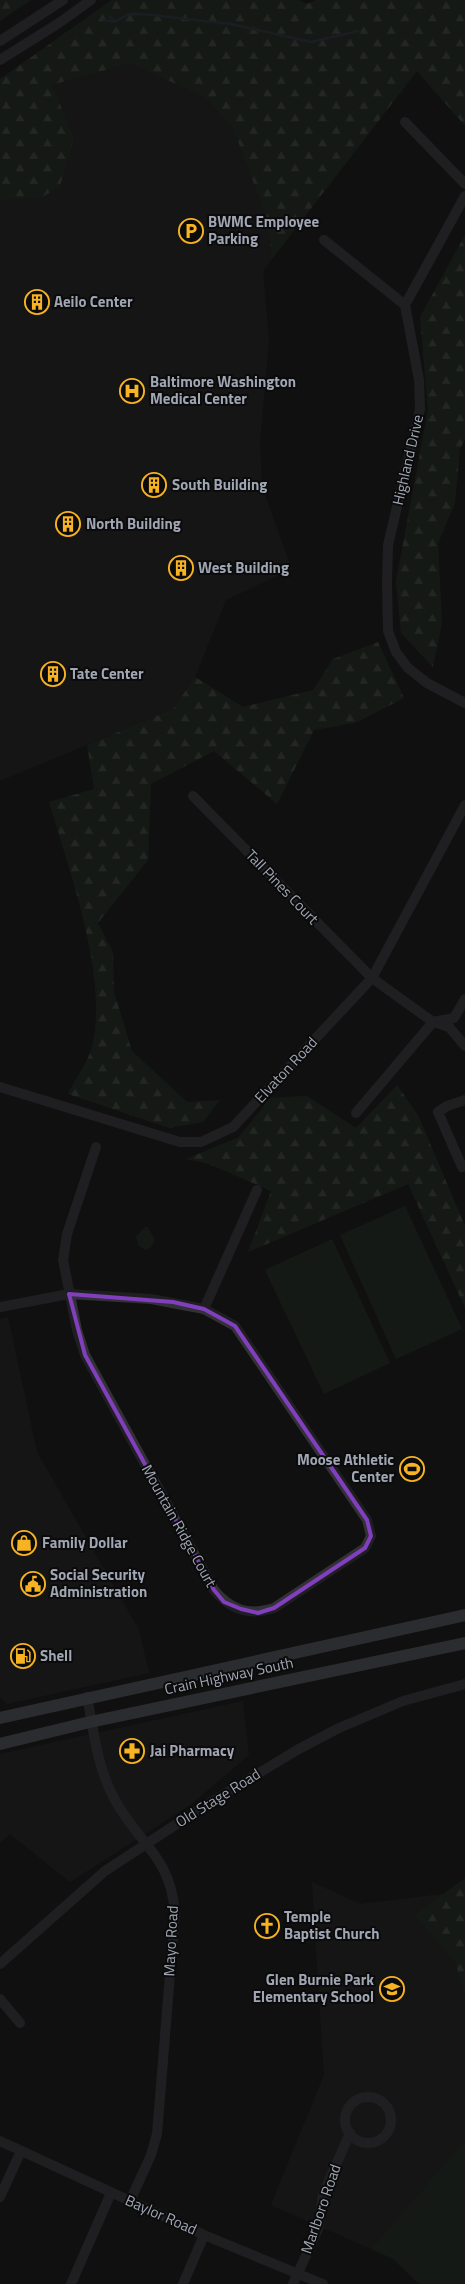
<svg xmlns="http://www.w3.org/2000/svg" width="465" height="2284" font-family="'Titillium Web',sans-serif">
  <defs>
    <pattern id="forest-firs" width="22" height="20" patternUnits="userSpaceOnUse" patternTransform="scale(1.25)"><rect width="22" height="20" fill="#1c241d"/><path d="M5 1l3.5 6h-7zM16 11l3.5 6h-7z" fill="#3a413b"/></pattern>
  </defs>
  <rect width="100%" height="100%" fill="#101011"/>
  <g fill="#1c1c1e">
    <polygon points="130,63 206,98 233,128 267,219 272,259 263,271 269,340 260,442 262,487 292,569 226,600 195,677 173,709 0,781 0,200 41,198 74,138 52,85"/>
    <polygon points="8,1317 37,1452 139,1630 149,1673 7,1704 0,1697 0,1319"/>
    <polygon points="243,1701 249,1755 190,1805 70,1882 10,1834 0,1843 0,1754"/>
    <polygon points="312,1882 360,1904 465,1891 465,2143 371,2249 271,2205 324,2075"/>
  </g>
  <g fill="url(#forest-firs)">
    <polygon points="0,0 31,0 0,21"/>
    <polygon points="112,0 299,0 307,4 316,0 465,0 465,126 417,71 272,259 267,219 233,128 206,98 130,63 52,85 74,138 60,186 41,198 0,200 0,79"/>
    <polygon points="465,235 465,439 460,449 455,503 438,543 442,623 433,667 401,633 396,581 428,410 420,317"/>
    <path d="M378,642l26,56 -49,25 -41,7 -37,74 -63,-53 -63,33 -3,76 -50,63 15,29 1,40 18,59 55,51 33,-2 -17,22 -34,6 -101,-34c7,-15 20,-32 24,-47 17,-71 -23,-177 -43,-245l45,-13 -7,-44 86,-36 22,-32 48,30 70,-17 20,-31z"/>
    <polygon points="397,1085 418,1115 465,1226 465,1308 408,1184 248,1252 271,1191 209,1164 186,1159 239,1137 270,1098 307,1096 356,1128"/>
    <polygon points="465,1878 465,1995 455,1961 415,1915"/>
  </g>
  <g fill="#1c241d">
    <polygon points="405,1206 462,1329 396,1359 340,1235"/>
    <polygon points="145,1227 148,1227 155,1240 151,1247 146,1250 139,1246 136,1237"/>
    <polygon points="332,1239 390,1363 324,1394 265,1270"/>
    <polygon points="465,2142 465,2284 419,2284 393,2259 371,2249"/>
  </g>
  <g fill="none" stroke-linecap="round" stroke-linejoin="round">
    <g stroke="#262e35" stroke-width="2.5">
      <polyline points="110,16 114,22 129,14 142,14 231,24 311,42 358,31"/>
      <polyline points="104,20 114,22"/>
    </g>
    <g stroke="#313136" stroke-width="10">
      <polyline points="0,41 63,0"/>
      <polyline points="0,60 59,23 91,0"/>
      <polyline points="405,122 465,184"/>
      <polyline points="465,196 405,305 419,380 420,409 388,545 387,584 388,631 396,652 408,668 427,683 465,703"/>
      <polyline points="324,240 405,305"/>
      <polyline points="193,796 372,978 433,1022 449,1027 465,1046"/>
      <polyline points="0,1087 180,1142 201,1142 233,1127 372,978 465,805"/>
      <polyline points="465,1100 447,1106 438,1112 462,1167 465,1166"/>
      <polyline points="356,1113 433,1022 454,1018 465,999"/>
      <path d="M96,1147l-29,87 -4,26 14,70 8,25 129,235c17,20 34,26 60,18l91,-60 6,-12 -4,-16 -132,-194 -31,-17 53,-119"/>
      <polyline points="0,1307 69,1294 151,1299 204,1309"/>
      <path d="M87,1697c7,35 10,71 28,103 25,46 55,55 60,113l-18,221 -6,21 -21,46"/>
      <polyline points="0,1964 105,1871 198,1810 297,1750 339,1728 403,1701 465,1684"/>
      <polyline points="0,1999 20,2023"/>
      <circle cx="368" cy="2120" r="23"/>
      <polyline points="0,2141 204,2235 323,2284"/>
      <polyline points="0,2197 21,2151"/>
      <polyline points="71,2284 111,2193"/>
      <polyline points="183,2284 204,2235"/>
      <polyline points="293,2284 318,2229 323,2194 350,2133"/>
    </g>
    <g stroke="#4d4e55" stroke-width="12">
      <polyline points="0,1718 465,1615"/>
      <polyline points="0,1744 90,1722 465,1643"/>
    </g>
  </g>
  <path d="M0 0H465V2284H0ZM69,1294l104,8 31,7 31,17 132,194 4,16 -6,12 -91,60 -16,5 -17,-4 -17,-7 -10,-12 -129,-235z" fill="#101011" fill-opacity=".55" fill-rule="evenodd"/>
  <path fill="none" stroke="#813ebd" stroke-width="4" stroke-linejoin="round" d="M69,1294l104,8 31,7 31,17 132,194 4,16 -6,12 -91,60 -16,5 -17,-4 -17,-7 -10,-12 -129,-235z"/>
  <defs>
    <symbol id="parking-ring" viewBox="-11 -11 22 22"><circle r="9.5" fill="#0b0b0c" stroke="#f7b322" stroke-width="1.5"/><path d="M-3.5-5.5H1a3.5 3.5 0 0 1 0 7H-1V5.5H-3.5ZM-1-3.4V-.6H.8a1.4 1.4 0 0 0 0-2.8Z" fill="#f7b322"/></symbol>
    <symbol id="building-ring" viewBox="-11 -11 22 22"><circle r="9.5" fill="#0b0b0c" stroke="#f7b322" stroke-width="1.5"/><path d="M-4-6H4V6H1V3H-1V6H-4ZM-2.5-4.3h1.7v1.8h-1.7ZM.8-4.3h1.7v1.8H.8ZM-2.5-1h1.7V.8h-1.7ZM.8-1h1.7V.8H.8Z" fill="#f7b322"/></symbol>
    <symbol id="hospital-ring" viewBox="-11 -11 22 22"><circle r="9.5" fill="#0b0b0c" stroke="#f7b322" stroke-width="1.5"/><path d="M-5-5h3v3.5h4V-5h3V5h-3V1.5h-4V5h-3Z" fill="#f7b322"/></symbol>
    <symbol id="stadium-ring" viewBox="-11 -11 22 22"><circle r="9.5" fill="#0b0b0c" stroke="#f7b322" stroke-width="1.5"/><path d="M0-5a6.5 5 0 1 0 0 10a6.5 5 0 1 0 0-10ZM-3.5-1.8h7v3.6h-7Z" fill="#f7b322"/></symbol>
    <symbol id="shop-ring" viewBox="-11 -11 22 22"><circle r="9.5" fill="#0b0b0c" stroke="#f7b322" stroke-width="1.5"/><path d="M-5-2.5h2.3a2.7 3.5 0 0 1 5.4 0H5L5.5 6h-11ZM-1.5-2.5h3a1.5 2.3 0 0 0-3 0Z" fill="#f7b322"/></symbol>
    <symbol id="civic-ring" viewBox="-11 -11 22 22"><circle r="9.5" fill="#0b0b0c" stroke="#f7b322" stroke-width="1.5"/><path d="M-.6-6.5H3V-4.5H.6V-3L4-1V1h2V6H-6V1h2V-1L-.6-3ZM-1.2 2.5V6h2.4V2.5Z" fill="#f7b322"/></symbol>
    <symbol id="fuel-ring" viewBox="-11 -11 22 22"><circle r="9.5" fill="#0b0b0c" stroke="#f7b322" stroke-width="1.5"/><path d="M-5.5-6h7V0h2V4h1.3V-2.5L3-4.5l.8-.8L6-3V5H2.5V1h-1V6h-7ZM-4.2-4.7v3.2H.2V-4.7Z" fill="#f7b322"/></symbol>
    <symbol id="pharmacy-ring" viewBox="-11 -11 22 22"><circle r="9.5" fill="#0b0b0c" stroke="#f7b322" stroke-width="1.5"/><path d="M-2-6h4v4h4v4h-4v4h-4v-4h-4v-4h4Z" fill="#f7b322"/></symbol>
    <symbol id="church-ring" viewBox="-11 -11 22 22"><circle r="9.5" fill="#0b0b0c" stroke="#f7b322" stroke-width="1.5"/><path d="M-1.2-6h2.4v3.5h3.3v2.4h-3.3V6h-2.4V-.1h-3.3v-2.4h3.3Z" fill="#f7b322"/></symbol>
    <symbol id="school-ring" viewBox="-11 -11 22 22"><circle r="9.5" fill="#0b0b0c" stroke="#f7b322" stroke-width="1.5"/><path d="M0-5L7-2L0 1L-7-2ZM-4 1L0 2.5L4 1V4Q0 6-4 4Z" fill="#f7b322"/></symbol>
  </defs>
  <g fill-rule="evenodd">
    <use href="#parking-ring" x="177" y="217" width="28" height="28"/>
    <use href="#building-ring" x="23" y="288" width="28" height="28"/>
    <use href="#hospital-ring" x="118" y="377" width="28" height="28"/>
    <use href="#building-ring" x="140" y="471" width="28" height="28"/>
    <use href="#building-ring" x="54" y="510" width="28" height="28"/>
    <use href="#building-ring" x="167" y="554" width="28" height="28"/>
    <use href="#building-ring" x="39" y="660" width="28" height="28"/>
    <use href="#stadium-ring" x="398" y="1455" width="28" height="28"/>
    <use href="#shop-ring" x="10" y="1529" width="28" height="28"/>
    <use href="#civic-ring" x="19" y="1570" width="28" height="28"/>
    <use href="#fuel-ring" x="9" y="1642" width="28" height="28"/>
    <use href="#pharmacy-ring" x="118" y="1737" width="28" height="28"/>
    <use href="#church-ring" x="253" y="1912" width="28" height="28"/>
    <use href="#school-ring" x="378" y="1975" width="28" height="28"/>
  </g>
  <g text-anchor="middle" stroke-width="4" stroke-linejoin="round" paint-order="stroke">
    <g font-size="15" font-weight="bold" fill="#a0a6b3" stroke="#0b0b0c" text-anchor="start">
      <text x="208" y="227">BWMC Employee<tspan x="208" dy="17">Parking</tspan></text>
      <text x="54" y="307">Aeilo Center</text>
      <text x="150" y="387">Baltimore Washington<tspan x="150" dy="17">Medical Center</tspan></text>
      <text x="172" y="490">South Building</text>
      <text x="86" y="529">North Building</text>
      <text x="198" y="573">West Building</text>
      <text x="70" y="679">Tate Center</text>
      <text x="394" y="1465" text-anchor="end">Moose Athletic<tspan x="394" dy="17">Center</tspan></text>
      <text x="42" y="1548">Family Dollar</text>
      <text x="50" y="1580">Social Security<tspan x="50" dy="17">Administration</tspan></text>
      <text x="40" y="1661">Shell</text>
      <text x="150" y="1756">Jai Pharmacy</text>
      <text x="284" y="1922">Temple<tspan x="284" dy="17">Baptist Church</tspan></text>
      <text x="374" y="1985" text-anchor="end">Glen Burnie Park<tspan x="374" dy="17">Elementary School</tspan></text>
    </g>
    <g font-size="15" fill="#a0a6b3" stroke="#0b0b0c">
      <text transform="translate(408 460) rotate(-77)" y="5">Highland Drive</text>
      <text transform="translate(282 887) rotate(46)" y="5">Tall Pines Court</text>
      <text transform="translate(286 1070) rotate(-47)" y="5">Elvaton Road</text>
      <text transform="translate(179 1526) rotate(61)" y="5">Mountain Ridge Court</text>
      <text transform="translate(229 1676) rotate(-12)" y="5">Crain Highway South</text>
      <text transform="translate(218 1798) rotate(-32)" y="5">Old Stage Road</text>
      <text transform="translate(171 1941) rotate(-87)" y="5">Mayo Road</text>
      <text transform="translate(321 2209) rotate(-71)" y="5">Marlboro Road</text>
      <text transform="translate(161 2215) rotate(24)" y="5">Baylor Road</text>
    </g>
  </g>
</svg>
